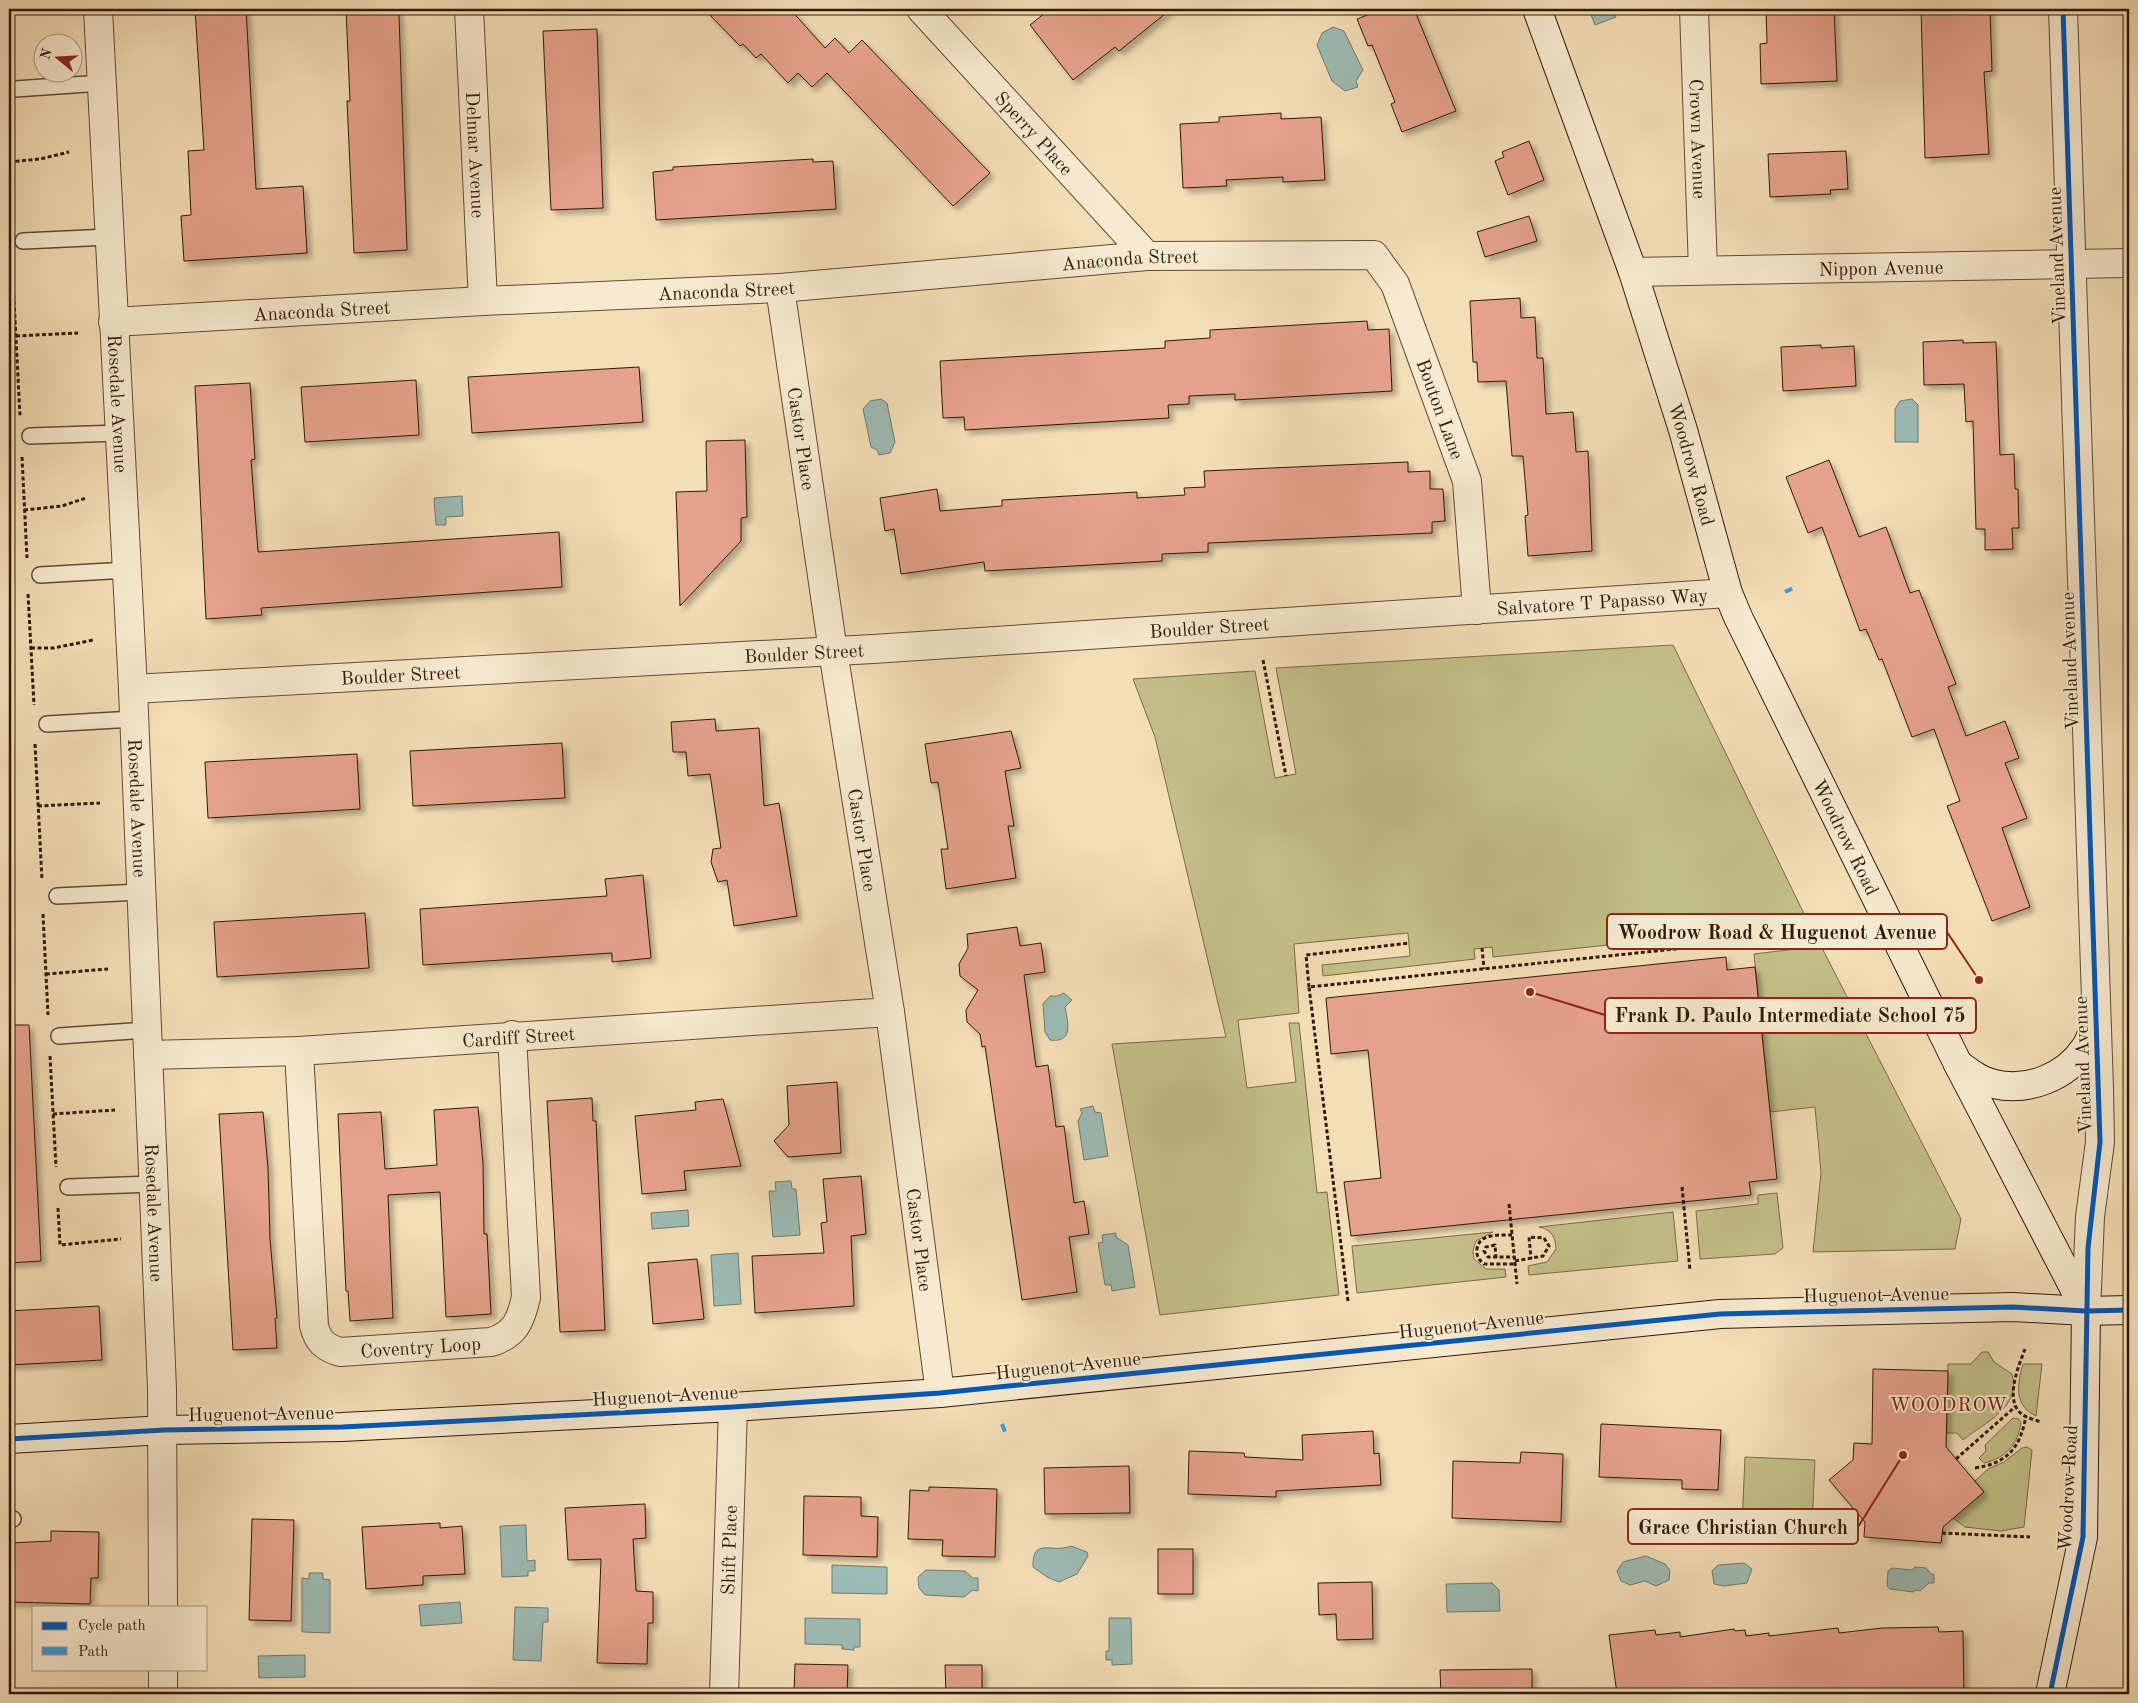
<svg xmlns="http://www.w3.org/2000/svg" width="2138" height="1703" font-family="'Old Standard TT',serif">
  <defs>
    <filter id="shadow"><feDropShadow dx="4.5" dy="4.5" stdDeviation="2.5" flood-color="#0004"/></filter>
  </defs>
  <rect width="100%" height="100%" fill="#f4deb6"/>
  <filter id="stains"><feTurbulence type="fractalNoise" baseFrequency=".004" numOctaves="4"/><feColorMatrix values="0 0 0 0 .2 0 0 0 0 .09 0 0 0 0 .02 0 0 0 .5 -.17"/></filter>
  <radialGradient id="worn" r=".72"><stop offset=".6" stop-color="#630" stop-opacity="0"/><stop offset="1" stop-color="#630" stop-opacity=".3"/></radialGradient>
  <g fill="#c3bf88" stroke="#7a6c4a">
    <polygon points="1673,645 1809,924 1666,940 1665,928 1645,931 1647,941 1493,957 1492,947 1474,949 1475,959 1323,976 1322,965 1410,956 1408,933 1294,944 1299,1013 1238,1020 1239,1029 1247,1088 1296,1082 1289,1023 1299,1023 1317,1193 1327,1192 1339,1295 1160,1315 1112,1044 1226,1037 1155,737 1133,679 1255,671 1275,778 1296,774 1276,668"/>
    <polygon points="1821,946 1961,1219 1955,1249 1813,1252 1821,1173 1815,1107 1770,1112 1754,954"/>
    <polygon points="1777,1193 1783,1248 1775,1254 1700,1259 1696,1211 1758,1204 1758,1195"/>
    <path d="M1673,1212l5,49 -149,14 -1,-9 19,-4 9,-13c0,-11 -5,-20 -17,-22z"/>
    <polygon points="1493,1232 1476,1241 1473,1251 1474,1259 1486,1269 1505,1269 1506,1277 1357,1293 1352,1246"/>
    <path d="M1982,1352h6l6,10 18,12c10,33 -27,48 -49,66l-6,-7h-11l2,-69h23z"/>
    <path d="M2023,1364h19l-6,52c-22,-10 -19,-32 -13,-52z"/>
    <path d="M2013,1418l6,1 2,4c-3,21 -15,35 -37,40l-5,-5 7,-7 -1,-6z"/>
    <polygon points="2027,1447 2032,1450 2024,1527 2001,1531 1965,1527 1953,1518 1984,1492 1975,1481 1988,1469 2004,1462 2022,1448"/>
    <polygon points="1745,1457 1815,1460 1812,1527 1742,1524"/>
  </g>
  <g fill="#9cbbb4" stroke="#717b71">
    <polygon points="1589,9 1613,9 1616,17 1595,25"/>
    <polygon points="1333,27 1344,31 1363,70 1356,81 1358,87 1345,91 1332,81 1317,45 1322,33"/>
    <polygon points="881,399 887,403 895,442 890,453 879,455 877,450 871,447 863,409 870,401"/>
    <polygon points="1912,399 1918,405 1918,442 1895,442 1895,409 1900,401"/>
    <polygon points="462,496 463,516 446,517 446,525 436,525 434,498"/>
    <path d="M1064,993l8,7 -7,7c3,16 9,36 -15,33l-5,-8 -2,-28 7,-8h7z"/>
    <polygon points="1093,1106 1095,1112 1101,1113 1108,1156 1084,1160 1078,1121 1082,1113 1080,1109"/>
    <polygon points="791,1181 792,1189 796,1189 800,1235 773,1237 769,1191 776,1191 775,1182"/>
    <polygon points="688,1210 689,1226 652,1229 651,1213"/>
    <polygon points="1116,1233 1116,1237 1128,1245 1135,1287 1112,1291 1111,1285 1105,1285 1098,1243 1103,1242 1102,1235"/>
    <polygon points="738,1253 741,1304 714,1306 711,1255"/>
    <polygon points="526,1525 527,1561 535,1560 535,1571 528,1571 528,1576 502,1577 500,1526"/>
    <path d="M1071,1546l16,6 1,4 -11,18 -18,8 -12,-5 -14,-10c-1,-31 19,-13 38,-21z"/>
    <polygon points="1646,1556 1665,1564 1670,1570 1669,1580 1656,1586 1645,1581 1630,1585 1621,1581 1617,1571 1623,1562"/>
    <polygon points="1744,1563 1752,1569 1747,1583 1724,1586 1714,1584 1712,1571 1718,1565"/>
    <polygon points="832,1565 887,1567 887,1594 832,1593"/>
    <polygon points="1915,1567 1926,1568 1931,1574 1934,1575 1934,1583 1929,1583 1920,1591 1916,1590 1913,1592 1890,1589 1887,1586 1888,1571 1892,1568 1912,1570"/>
    <polygon points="926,1570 965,1571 973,1578 978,1578 978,1591 973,1590 964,1597 925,1595 919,1588 918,1577"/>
    <polygon points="309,1573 323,1573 323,1579 330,1580 330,1633 302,1632 302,1578 309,1579"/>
    <polygon points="1492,1583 1499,1590 1500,1611 1447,1612 1446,1584"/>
    <polygon points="460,1602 462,1623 421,1626 419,1605"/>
    <polygon points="515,1607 548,1608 548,1622 543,1622 541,1661 513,1660"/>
    <polygon points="805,1618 860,1619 860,1647 854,1647 854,1650 842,1649 842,1645 805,1644"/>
    <polygon points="1109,1618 1131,1618 1132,1664 1112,1665 1112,1660 1106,1660 1106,1651 1109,1651"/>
    <polygon points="305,1655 305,1677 259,1678 258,1656"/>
  </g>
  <g fill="#e5a28b" stroke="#301a0c" filter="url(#shadow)">
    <polygon points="195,9 246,9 256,189 303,186 307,253 184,261 181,216 191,215 188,151 204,150"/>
    <polygon points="346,9 397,9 399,16 407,250 354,253 347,101 350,101"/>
    <polygon points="704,9 790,9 825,48 835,38 849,53 862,40 990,173 953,206 827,73 812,87 798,73 788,83 761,54 756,58 743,44 740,46"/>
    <polygon points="1050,9 1171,9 1119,51 1115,47 1073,80 1030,25"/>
    <polygon points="1383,9 1414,9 1456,111 1402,132 1391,104 1395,102 1372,45 1368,46 1357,19"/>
    <polygon points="1766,9 1834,9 1837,81 1761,84 1760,44 1767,43"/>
    <polygon points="1921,9 1990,9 1992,71 1984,72 1989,154 1925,158"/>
    <polygon points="597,29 603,208 551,210 543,31"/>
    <polygon points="1281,113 1281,119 1321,117 1325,180 1283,182 1283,177 1226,180 1227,186 1183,188 1180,124 1219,122 1219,117"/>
    <polygon points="1529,141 1544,180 1508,195 1495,161 1504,157 1502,152"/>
    <polygon points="1846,151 1848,189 1830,190 1831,194 1770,197 1768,154"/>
    <polygon points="813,159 813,162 833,161 836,209 656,220 653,172 673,170 673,167"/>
    <polygon points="1529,216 1537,241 1485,257 1477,232"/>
    <polygon points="1520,298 1521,318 1535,317 1537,358 1543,358 1546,414 1573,412 1576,452 1588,451 1592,551 1528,556 1525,516 1528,515 1523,456 1512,456 1506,381 1478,382 1477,362 1473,362 1470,301"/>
    <polygon points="1367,321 1368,330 1389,329 1392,391 1235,400 1235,394 1189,396 1189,404 1168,405 1169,418 965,430 964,417 943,418 940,361 1165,348 1165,341 1210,338 1210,330"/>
    <polygon points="1963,340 1963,343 1996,342 2000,455 2014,454 2015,489 2018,489 2019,528 2012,528 2013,549 1985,550 1985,529 1976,529 1973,421 1966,422 1964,384 1924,385 1923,342"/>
    <polygon points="1821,345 1821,348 1854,346 1856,386 1783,391 1781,347"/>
    <polygon points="639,367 643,422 472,433 468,377"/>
    <polygon points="416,380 419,435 305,442 301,387"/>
    <polygon points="250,383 255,459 251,460 258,552 559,532 562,587 261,608 262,615 206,619 195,386"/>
    <polygon points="745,440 747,517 741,518 741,541 680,606 676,492 707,491 706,441"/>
    <polygon points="1829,460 1859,537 1886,527 1910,593 1919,590 1956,684 1948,687 1966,736 2005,721 2019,758 2005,763 2027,818 2002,828 2030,907 1992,921 1947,806 1960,801 1934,729 1912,737 1882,659 1879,660 1866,629 1860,631 1822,527 1808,533 1786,477"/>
    <polygon points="1408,462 1408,472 1430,471 1430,489 1443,489 1445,521 1432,522 1432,533 1208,543 1208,552 1162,554 1162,561 985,571 984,562 901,574 894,529 885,531 880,498 937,489 940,511 1002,506 1002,500 1068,496 1137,492 1137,498 1185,495 1184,488 1205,487 1204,471"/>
    <polygon points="715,719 716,731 759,728 764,806 779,803 797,916 734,926 727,880 718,882 711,862 713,849 721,848 710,774 688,776 686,752 673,752 671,722"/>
    <polygon points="1011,731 1021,768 1005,771 1014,826 1008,826 1016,878 946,889 941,849 948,849 938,782 931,783 925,744"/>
    <polygon points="562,743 565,798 413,806 410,751"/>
    <polygon points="357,754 360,809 208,818 205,762"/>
    <polygon points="643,875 651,958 612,962 612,953 423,965 420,909 607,896 605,879"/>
    <polygon points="365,913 369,968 217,977 214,922"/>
    <polygon points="1017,927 1020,946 1041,943 1045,972 1024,975 1036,1067 1048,1065 1056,1127 1064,1126 1074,1203 1084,1201 1089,1234 1069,1237 1077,1292 1022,1300 985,1046 982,1047 980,1034 967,1022 966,1010 978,990 960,976 959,964 968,948 967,934"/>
    <polygon points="1726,957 1727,970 1755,967 1777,1179 1749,1182 1751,1195 1351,1236 1344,1182 1381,1178 1368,1050 1331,1054 1326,998"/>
    <polygon points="9,1025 29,1025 41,1261 9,1263"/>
    <polygon points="837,1082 841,1153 788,1157 774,1141 789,1125 787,1086"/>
    <polygon points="592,1098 593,1121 596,1121 605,1330 560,1332 547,1101"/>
    <polygon points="723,1099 741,1166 684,1171 686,1190 642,1194 635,1116 696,1110 695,1102"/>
    <polygon points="478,1107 483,1163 484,1234 487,1234 491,1314 446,1317 440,1192 388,1195 393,1318 350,1321 348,1291 346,1291 338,1114 381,1112 385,1169 437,1165 434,1110"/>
    <polygon points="263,1112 268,1168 270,1239 277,1318 275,1318 277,1348 233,1350 219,1114"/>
    <polygon points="861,1176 866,1234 851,1236 854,1306 755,1313 752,1256 824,1253 821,1223 827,1222 823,1179"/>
    <polygon points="697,1259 704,1319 653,1324 648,1263"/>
    <polygon points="99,1306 102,1360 9,1365 9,1311"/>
    <polygon points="1873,1369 1948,1371 1946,1447 1984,1492 1943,1527 1941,1543 1864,1537 1865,1522 1829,1480 1853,1460 1854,1443 1872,1444"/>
    <polygon points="1601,1424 1721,1430 1718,1490 1682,1489 1682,1480 1599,1477"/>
    <polygon points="1373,1431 1374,1454 1379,1453 1381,1485 1276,1491 1276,1497 1188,1494 1189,1451 1244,1453 1245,1457 1303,1460 1302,1435"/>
    <polygon points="1521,1452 1563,1454 1561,1522 1452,1518 1453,1461 1520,1463"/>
    <polygon points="1129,1466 1130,1513 1045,1514 1044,1468"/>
    <polygon points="929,1487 997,1489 995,1557 942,1556 943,1540 908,1539 910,1490 929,1491"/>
    <polygon points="804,1496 861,1497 861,1516 878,1517 877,1557 803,1555"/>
    <polygon points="645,1504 646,1538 633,1539 636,1591 653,1592 653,1623 648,1623 647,1664 597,1663 601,1559 568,1560 565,1508"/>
    <polygon points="252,1519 294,1520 291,1621 249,1620"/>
    <polygon points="440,1523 440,1528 462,1526 465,1574 423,1576 423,1585 366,1589 362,1527"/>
    <polygon points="51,1531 99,1532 98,1578 91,1578 90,1604 9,1602 9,1543 51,1541"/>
    <rect x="1158" y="1549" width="35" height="45"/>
    <polygon points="1372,1582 1373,1639 1337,1640 1336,1614 1319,1615 1318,1583"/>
    <polygon points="1938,1627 1939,1632 1963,1631 1964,1694 1617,1694 1609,1635 1655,1630 1656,1635 1680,1632 1680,1637 1734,1629 1735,1631 1745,1630 1746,1636 1769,1633 1769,1636 1838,1628 1839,1633 1882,1628"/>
    <polygon points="795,1664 848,1665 847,1694 794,1694"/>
    <polygon points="945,1665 982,1665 982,1694 946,1694"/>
    <polygon points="1532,1669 1532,1694 1441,1694 1440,1670"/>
  </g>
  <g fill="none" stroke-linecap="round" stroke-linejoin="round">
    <defs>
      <g id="lane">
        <polyline points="15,89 102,83"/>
        <polyline points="23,241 109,237"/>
        <polyline points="30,436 119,433"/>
        <polyline points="40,575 127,570"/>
        <polyline points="47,724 134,719"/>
        <polyline points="57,896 141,892"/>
        <polyline points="59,1036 147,1030"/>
        <polyline points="68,1187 153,1184"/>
        <polyline points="9,1520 13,1519"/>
      </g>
      <g id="street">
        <path id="s1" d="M98,9l35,680 29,700 1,218"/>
        <path id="s2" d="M469,9l14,292"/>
        <path id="s3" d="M921,9l226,247"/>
        <path id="s4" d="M1694,9l9,261"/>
        <polyline points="2063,9 2099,1089 2100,1142 2090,1217 2086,1311"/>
        <path id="s5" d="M1633,272l496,-9"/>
        <path id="s6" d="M780,288l53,363 57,361 50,381"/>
        <path id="s7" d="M113,322l370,-21 297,-13 367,-32 227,-1 21,29 72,197 10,129"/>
        <path id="s8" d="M133,689l740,-40 855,-56"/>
        <path id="s9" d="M299,1051l15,275c4,15 10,21 26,26l151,-10c24,-7 30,-22 35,-45l-14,-262"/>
        <path id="s10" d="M148,1055l151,-4 591,-39"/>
        <polyline points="163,1694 163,1669"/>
        <path id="s11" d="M724,1694l9,-287"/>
      </g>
      <g id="secondary">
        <path id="s12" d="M1537,9l96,263 50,158 45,163 10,24 220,447 128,247 -3,226 -33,157"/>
        <path d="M1958,1064c11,8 22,17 36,20 34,8 72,-7 91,-36 5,-7 7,-16 11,-24"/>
        <polyline points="9,1439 164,1430 342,1427 733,1407 940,1393 1720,1314 2013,1307 2086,1311 2129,1310"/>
      </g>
    </defs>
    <use href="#lane" stroke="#614b36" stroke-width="18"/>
    <use href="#street" stroke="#614b36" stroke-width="30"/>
    <use href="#secondary" stroke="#301a0c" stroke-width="30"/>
    <g stroke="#301a0c" stroke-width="3" stroke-dasharray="4 2.5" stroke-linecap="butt">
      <polyline points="9,162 40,159 69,152"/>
      <polyline points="9,186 10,223"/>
      <polyline points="12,262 20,416"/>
      <polyline points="16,336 78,333"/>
      <polyline points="22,457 27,558"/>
      <polyline points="24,510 62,506 86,498"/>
      <polyline points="28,594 34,705"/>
      <polyline points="31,648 54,648 93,640"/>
      <polyline points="1263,660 1286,776"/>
      <polyline points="35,744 42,880"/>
      <polyline points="38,806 100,803"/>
      <polyline points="43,914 48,1015"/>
      <polyline points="1655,930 1658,950"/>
      <polyline points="1482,948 1484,969"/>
      <polyline points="46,974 108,969"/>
      <polyline points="1309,987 1306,955 1409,943"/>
      <polyline points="50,1056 56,1167"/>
      <polyline points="53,1114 115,1110"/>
      <polyline points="1682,1187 1690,1270"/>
      <polyline points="1509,1204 1517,1284"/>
      <polyline points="58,1208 60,1245 121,1239"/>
      <path d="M1512,1235c-12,0 -33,-2 -35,14 -1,7 2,11 7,15h31"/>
      <polyline points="1496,1258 1495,1245 1486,1247 1484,1251 1488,1257 1514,1257"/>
      <polyline points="1515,1261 1543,1256 1549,1246 1544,1238 1529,1237 1531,1259"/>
      <polyline points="1348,1301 1309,987 1829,933"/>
      <path d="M2025,1349c-6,16 -22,53 -2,66 5,3 12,5 18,7"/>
      <polyline points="1956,1459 2016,1406"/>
      <path d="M1975,1468c33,-5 45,-20 51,-52"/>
      <polyline points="1942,1533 2030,1537"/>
    </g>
    <use href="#lane" stroke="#f8ead0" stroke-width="15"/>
    <use href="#street" stroke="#f8ead0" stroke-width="28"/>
    <use href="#secondary" stroke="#f8ead0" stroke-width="28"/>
    <g stroke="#3e9bde" stroke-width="4" stroke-dasharray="8 4" stroke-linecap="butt">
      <polyline points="1785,592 1795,587"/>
      <polyline points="1002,1424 1006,1434"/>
    </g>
    <defs>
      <g id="cycleway">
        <polyline points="9,1439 164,1430 342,1427 733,1407 940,1393 1720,1314 2013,1307 2086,1311 2129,1310"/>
        <polyline points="2050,1694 2083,1537 2088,1248 2100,1142 2063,9"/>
      </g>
    </defs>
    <use href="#cycleway" stroke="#f8ead0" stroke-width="8"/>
    <use href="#cycleway" stroke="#0057b8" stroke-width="5"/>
  </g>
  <g text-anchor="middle" stroke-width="4" stroke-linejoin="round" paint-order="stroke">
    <g font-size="19" fill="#301a0c" stroke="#f8ead0">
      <text dy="7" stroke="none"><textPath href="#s3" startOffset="168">Sperry Place</textPath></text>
      <text dy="7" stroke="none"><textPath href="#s4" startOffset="130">Crown Avenue</textPath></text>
      <text dy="7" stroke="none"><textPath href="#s2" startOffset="146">Delmar Avenue</textPath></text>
      <text transform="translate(2056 256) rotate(-92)" y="7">Vineland Avenue</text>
      <text dy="7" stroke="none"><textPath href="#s7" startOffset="1019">Anaconda Street</textPath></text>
      <text dy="7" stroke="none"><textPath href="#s5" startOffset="248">Nippon Avenue</textPath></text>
      <text dy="7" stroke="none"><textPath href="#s7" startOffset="614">Anaconda Street</textPath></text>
      <text dy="7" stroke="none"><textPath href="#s7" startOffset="209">Anaconda Street</textPath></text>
      <text dy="7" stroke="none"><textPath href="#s1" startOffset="395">Rosedale Avenue</textPath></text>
      <text dy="7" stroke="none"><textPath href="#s7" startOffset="1432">Bouton Lane</textPath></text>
      <text dy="7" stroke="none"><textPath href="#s6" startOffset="152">Castor Place</textPath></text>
      <text dy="7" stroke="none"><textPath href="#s12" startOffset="481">Woodrow Road</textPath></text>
      <text dy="7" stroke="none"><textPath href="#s8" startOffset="1472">Salvatore T Papasso Way</textPath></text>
      <text dy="7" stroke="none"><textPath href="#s8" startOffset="1078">Boulder Street</textPath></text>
      <text dy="7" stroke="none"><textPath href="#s8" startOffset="672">Boulder Street</textPath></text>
      <text transform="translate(2069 661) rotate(-92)" y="7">Vineland Avenue</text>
      <text dy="7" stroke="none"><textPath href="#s8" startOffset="268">Boulder Street</textPath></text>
      <text dy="7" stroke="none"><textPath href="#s1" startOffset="800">Rosedale Avenue</textPath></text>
      <text dy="7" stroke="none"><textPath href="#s12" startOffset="886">Woodrow Road</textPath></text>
      <text dy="7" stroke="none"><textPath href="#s6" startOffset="558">Castor Place</textPath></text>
      <text dy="7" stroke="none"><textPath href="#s10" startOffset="371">Cardiff Street</textPath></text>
      <text transform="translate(2082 1065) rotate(-92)" y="7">Vineland Avenue</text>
      <text dy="7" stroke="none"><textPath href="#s1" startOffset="1205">Rosedale Avenue</textPath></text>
      <text dy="7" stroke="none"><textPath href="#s6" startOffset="962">Castor Place</textPath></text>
      <text transform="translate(1876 1294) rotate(-1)" y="7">Huguenot Avenue</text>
      <text transform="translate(1471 1324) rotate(-6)" y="7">Huguenot Avenue</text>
      <text dy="7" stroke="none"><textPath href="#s9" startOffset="395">Coventry Loop</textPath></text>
      <text transform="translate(1068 1365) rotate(-6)" y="7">Huguenot Avenue</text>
      <text transform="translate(665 1395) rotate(-3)" y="7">Huguenot Avenue</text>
      <text transform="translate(261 1413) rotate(-1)" y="7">Huguenot Avenue</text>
      <text transform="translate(2067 1488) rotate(-87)" y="7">Woodrow Road</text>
      <text dy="7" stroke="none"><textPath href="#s11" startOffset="144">Shift Place</textPath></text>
    </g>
    <g font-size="20" letter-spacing="1" fill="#7a1f14" stroke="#f8ead0">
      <text x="1949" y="1411">WOODROW</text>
    </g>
  </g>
  <path fill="none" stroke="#8f2418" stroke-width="2" d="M1979 980L1947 932M1530 992L1605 1015M1903 1455L1858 1527"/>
  <g fill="#8f2418" stroke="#f8ead0" stroke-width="2">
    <circle cx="1979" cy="980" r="5"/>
    <circle cx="1530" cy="992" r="5"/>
    <circle cx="1903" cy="1455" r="5"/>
  </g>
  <g fill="#f8ead0" stroke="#8f2418" stroke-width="2">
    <rect x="1607" y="914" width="340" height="35" rx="5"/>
    <rect x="1605" y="998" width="371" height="35" rx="5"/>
    <rect x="1628" y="1509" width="230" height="35" rx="5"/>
  </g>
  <g font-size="20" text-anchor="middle" font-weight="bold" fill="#301a0c">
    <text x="1777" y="939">Woodrow Road &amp; Huguenot Avenue</text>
    <text x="1790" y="1022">Frank D. Paulo Intermediate School 75</text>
    <text x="1743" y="1534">Grace Christian Church</text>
  </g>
  <rect width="2138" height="1703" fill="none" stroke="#f4deb6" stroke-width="30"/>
  <rect x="10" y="10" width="2118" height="1683" fill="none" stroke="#301a0c" stroke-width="2.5"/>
  <rect x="15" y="15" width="2108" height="1673" fill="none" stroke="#301a0c"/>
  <rect x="32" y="1606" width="175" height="65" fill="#f8ead0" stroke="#a89782"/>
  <rect x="42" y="1622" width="25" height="8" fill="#0057b8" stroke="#a89782"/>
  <text x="78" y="1630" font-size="15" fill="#301a0c">Cycle path</text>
  <rect x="42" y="1647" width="25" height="8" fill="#3e9bde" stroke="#a89782"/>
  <text x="78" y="1656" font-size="15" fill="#301a0c">Path</text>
  <g transform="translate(58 58) rotate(288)"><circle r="24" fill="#f8ead0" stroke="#a89782"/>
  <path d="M0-4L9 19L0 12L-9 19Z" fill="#8f2418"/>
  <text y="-8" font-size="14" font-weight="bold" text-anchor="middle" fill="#301a0c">N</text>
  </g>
  <rect width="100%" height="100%" filter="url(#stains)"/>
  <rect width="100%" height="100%" fill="url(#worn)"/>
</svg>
